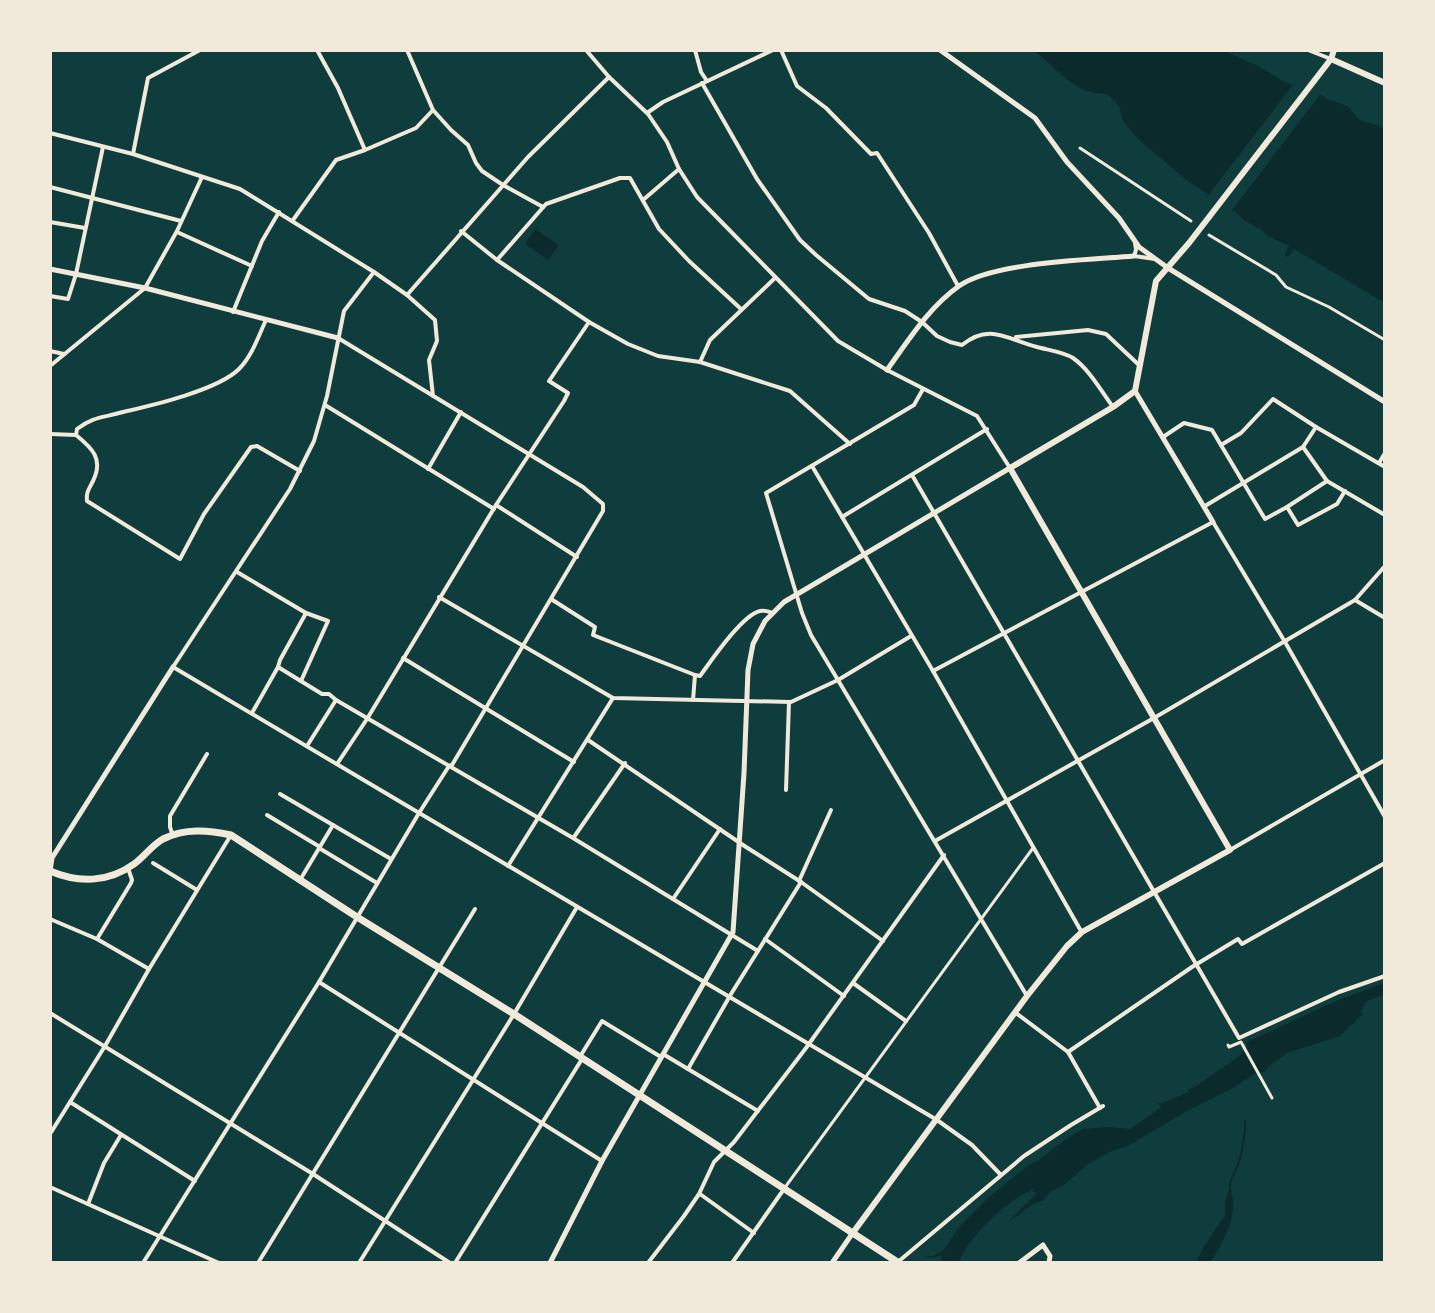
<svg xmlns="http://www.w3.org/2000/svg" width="1435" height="1313" font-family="'Sofia Sans Condensed',sans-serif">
  <rect width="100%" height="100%" fill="#0f3d3e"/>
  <g fill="#0a2a2b">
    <path d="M1032,50h190l34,15 31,18 36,13c8,7 16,5 24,10 6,4 8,11 14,14 8,4 16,3 24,10v173l-91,-54 -6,8 -2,-1 -1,-1 4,-9 -21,-10 -8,-7 -15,-8 -7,-7 -50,-33 -50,-42 -15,-18 -4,-15 -10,-11c-7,-2 -13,-1 -19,-3 -24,-7 -38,-30 -58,-42z"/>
    <polygon points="535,229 559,245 548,260 525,244"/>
    <path d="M1385,983v11l-18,7 -7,11 3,1 -1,2 -22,21 -53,17 -19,14 -4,5 -10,2 -21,14 -46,23 -59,35 -16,5 -24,13 -24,21 -14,7 -6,8 -12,5 -26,19 30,-30v-2h-4l4,-4c-31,13 -63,44 -78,75h-18l2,-8 -10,3 -7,-2h8l10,-5 16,-24 29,-29 41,-33 10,-5 27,-21 17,-10 24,-2 23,2 32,-22 -6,-4h6l25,-10 2,-4c8,-2 14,-8 21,-13 14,-9 26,-16 37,-28v-6l91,-42z"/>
    <path d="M1230,1186c10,27 -5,54 -20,77h-14l7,-15 22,-33v-14z"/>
  </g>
  <polygon fill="#0f3d3e" points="1296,81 1323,91 1229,214 1206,198"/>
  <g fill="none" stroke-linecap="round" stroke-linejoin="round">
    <path stroke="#0a2a2b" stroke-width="2" d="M1230,1186c1,-8 4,-12 7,-19 4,-8 9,-37 8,-46"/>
    <g stroke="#f1e9da" stroke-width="3">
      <polyline points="1080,148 1191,221"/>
      <polyline points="1209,235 1276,275 1286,287 1329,307 1385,340"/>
      <polyline points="1228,1045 1229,1047 1241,1042 1272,1098"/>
      <polyline points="786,1186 1033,848"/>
    </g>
    <g stroke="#f1e9da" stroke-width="4">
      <polyline points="317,50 338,88 365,150"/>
      <polyline points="586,50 609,77 648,114 667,142 679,169 697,197 838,341 887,370 977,416 1010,468"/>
      <polyline points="695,50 701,72 707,81"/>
      <polyline points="781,50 797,86 826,108 871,154 877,153 929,233 958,286"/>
      <polyline points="1308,50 1331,59"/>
      <path d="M702,83l55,96 43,61 16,15 53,44 36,12 17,11 15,14 13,6 12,3c28,-23 46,-5 75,2 11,3 27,5 36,11 17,12 28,33 40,49"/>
      <polyline points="433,110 451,130 468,145 476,163 482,171 503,185 543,207"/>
      <polyline points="647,113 663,102 773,50"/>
      <polyline points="50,133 133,154 240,189 374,272 407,295 435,320 437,341 429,360 433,396"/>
      <polyline points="133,154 148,78 200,50"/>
      <polyline points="50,187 181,221"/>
      <polyline points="643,200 679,169"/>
      <polyline points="293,220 336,160 365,150 416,128 433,110 407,50"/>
      <polyline points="50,222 85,228"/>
      <polyline points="461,231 497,260 589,322 628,344 658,356 700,362 790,391 850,444"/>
      <polyline points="177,232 252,266"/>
      <polyline points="1135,243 1136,250 1134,256 1155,259"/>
      <polyline points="497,260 546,204 620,178 630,178 659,229 689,261 741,309"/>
      <polyline points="374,272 344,311 327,396 314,441 290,489 173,667 937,1120 972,1145 1000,1174"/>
      <polyline points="407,295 528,157 609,77"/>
      <polyline points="50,296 68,299 76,274 103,147"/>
      <polyline points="233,312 262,241 279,212"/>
      <path d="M266,320c-8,17 -14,36 -27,49 -21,21 -86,36 -116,43 -20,6 -29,4 -46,17l-1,6c16,13 28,24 17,46 -4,8 -7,11 -6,20l93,58 24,-45 47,-67 6,-1 43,25"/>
      <polyline points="1016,337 1088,330 1106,334 1140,366"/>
      <polyline points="50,351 64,354"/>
      <polyline points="700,362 710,340 775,278"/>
      <polyline points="50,366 145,288 177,231 202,177"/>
      <polyline points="923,389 914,405 766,493 802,613 811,635 1027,996"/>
      <polyline points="325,405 494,509"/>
      <polyline points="50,434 76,435"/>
      <polyline points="1163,437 1184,423 1212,430 1265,519 1287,507 1298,525 1337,504 1345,491"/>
      <polyline points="1221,445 1241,433 1273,399 1316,427"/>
      <polyline points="1303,447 1316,427 1385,467"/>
      <polyline points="1379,463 1385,453"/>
      <polyline points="812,466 933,671 1081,931"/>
      <polyline points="428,469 461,412"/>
      <polyline points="912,475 1239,1038 1339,992 1385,976"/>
      <polyline points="496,505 577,557"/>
      <polyline points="1205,506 1303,447 1327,481 1385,515"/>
      <polyline points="1287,507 1327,481"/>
      <polyline points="842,517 987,429"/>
      <polyline points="237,572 306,613 328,621 301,681"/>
      <polyline points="439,597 613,698 791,702 838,680 911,636"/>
      <polyline points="551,599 595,627 593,635 695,675"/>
      <polyline points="1355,600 1385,618"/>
      <polyline points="403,658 574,762"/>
      <polyline points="278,667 280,660 306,613"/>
      <polyline points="933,671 1213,522 1285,642 1385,817"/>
      <path d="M693,700l2,-25 5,1c11,-15 42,-61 60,-65 6,-1 7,0 12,2"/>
      <polyline points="252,713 278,667 322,694 329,694 336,700"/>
      <polyline points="588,740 746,847 801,882 883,941"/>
      <polyline points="307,746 336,700 573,838 758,951"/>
      <polyline points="337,764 367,719 496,505 564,401 568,393 549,381 589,322"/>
      <polyline points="786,790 789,702"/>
      <polyline points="280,794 391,859"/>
      <polyline points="267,815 320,847"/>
      <polyline points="173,836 170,827 170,816 207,754"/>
      <polyline points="574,837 625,763"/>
      <polyline points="935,841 1154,718 1355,600 1385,566"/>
      <polyline points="319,848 377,883"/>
      <polyline points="1230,850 1385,760"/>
      <polyline points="153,863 197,890"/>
      <polyline points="508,866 613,698"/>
      <polyline points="300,880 333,825"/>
      <polyline points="799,881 831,810"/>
      <polyline points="673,899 720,829"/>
      <polyline points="50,919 97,939 149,969"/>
      <polyline points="97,939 131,883 132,880 128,868"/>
      <polyline points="765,939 844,996"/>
      <polyline points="319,982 602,1161"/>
      <polyline points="853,983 906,1021"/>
      <polyline points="50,1013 313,1174 450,1263"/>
      <polyline points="1016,1013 1068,1052 1100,1108"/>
      <polyline points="1068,1052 1192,967 1238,939 1242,944 1385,863"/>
      <polyline points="663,1054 758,1111"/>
      <polyline points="581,1055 602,1021 661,1057"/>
      <polyline points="688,1069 731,994 801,882"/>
      <polyline points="70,1102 195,1181"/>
      <polyline points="50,1134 105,1046 149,969 231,835"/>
      <polyline points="50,1187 219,1263"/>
      <polyline points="700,1194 754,1233"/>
      <polyline points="88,1204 104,1163 121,1135"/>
      <polyline points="899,1261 1024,1156 1071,1125 1103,1106"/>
      <polyline points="143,1263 319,982 419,813 449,766 452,765 603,511 603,504 583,487 338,338"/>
      <polyline points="258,1263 475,909"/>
      <polyline points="359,1263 514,1014 577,907"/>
      <polyline points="455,1263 582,1059"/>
      <polyline points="648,1263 684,1216 699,1194 714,1162 734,1142 806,1048 944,855"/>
      <polyline points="732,1263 784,1189"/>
    </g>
    <g stroke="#f1e9da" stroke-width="5">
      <polyline points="940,50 1035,118 1067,162 1119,218 1139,247 1168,268 1385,402"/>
      <polyline points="50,269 145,288 338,338"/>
      <path d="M887,370c21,-29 42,-63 72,-84 34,-24 131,-26 175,-30"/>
      <polyline points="1135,391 1213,522"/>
      <polyline points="50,871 52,858 173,667"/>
      <polyline points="550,1263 602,1161 733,932 744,773 748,670 753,644 765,621 784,602 1010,468"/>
      <polyline points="832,1263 852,1234"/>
      <polyline points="1019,1263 1043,1245 1050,1256 1049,1263"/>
    </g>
    <polyline stroke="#f1e9da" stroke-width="6" points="852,1234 1027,996 1067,946 1082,932 1230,850 1010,468 1113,407 1135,391 1156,281 1189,243 1331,59"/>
    <polyline stroke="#f1e9da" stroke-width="6" points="1334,50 1331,59 1385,83"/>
    <path stroke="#f1e9da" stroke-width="7" d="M50,871c28,12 58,12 84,-7 10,-7 18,-19 29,-25 22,-11 45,-9 68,-4l126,82 157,97 385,249"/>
  </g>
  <rect width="1435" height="1313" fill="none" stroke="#f1e9da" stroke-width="104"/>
</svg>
